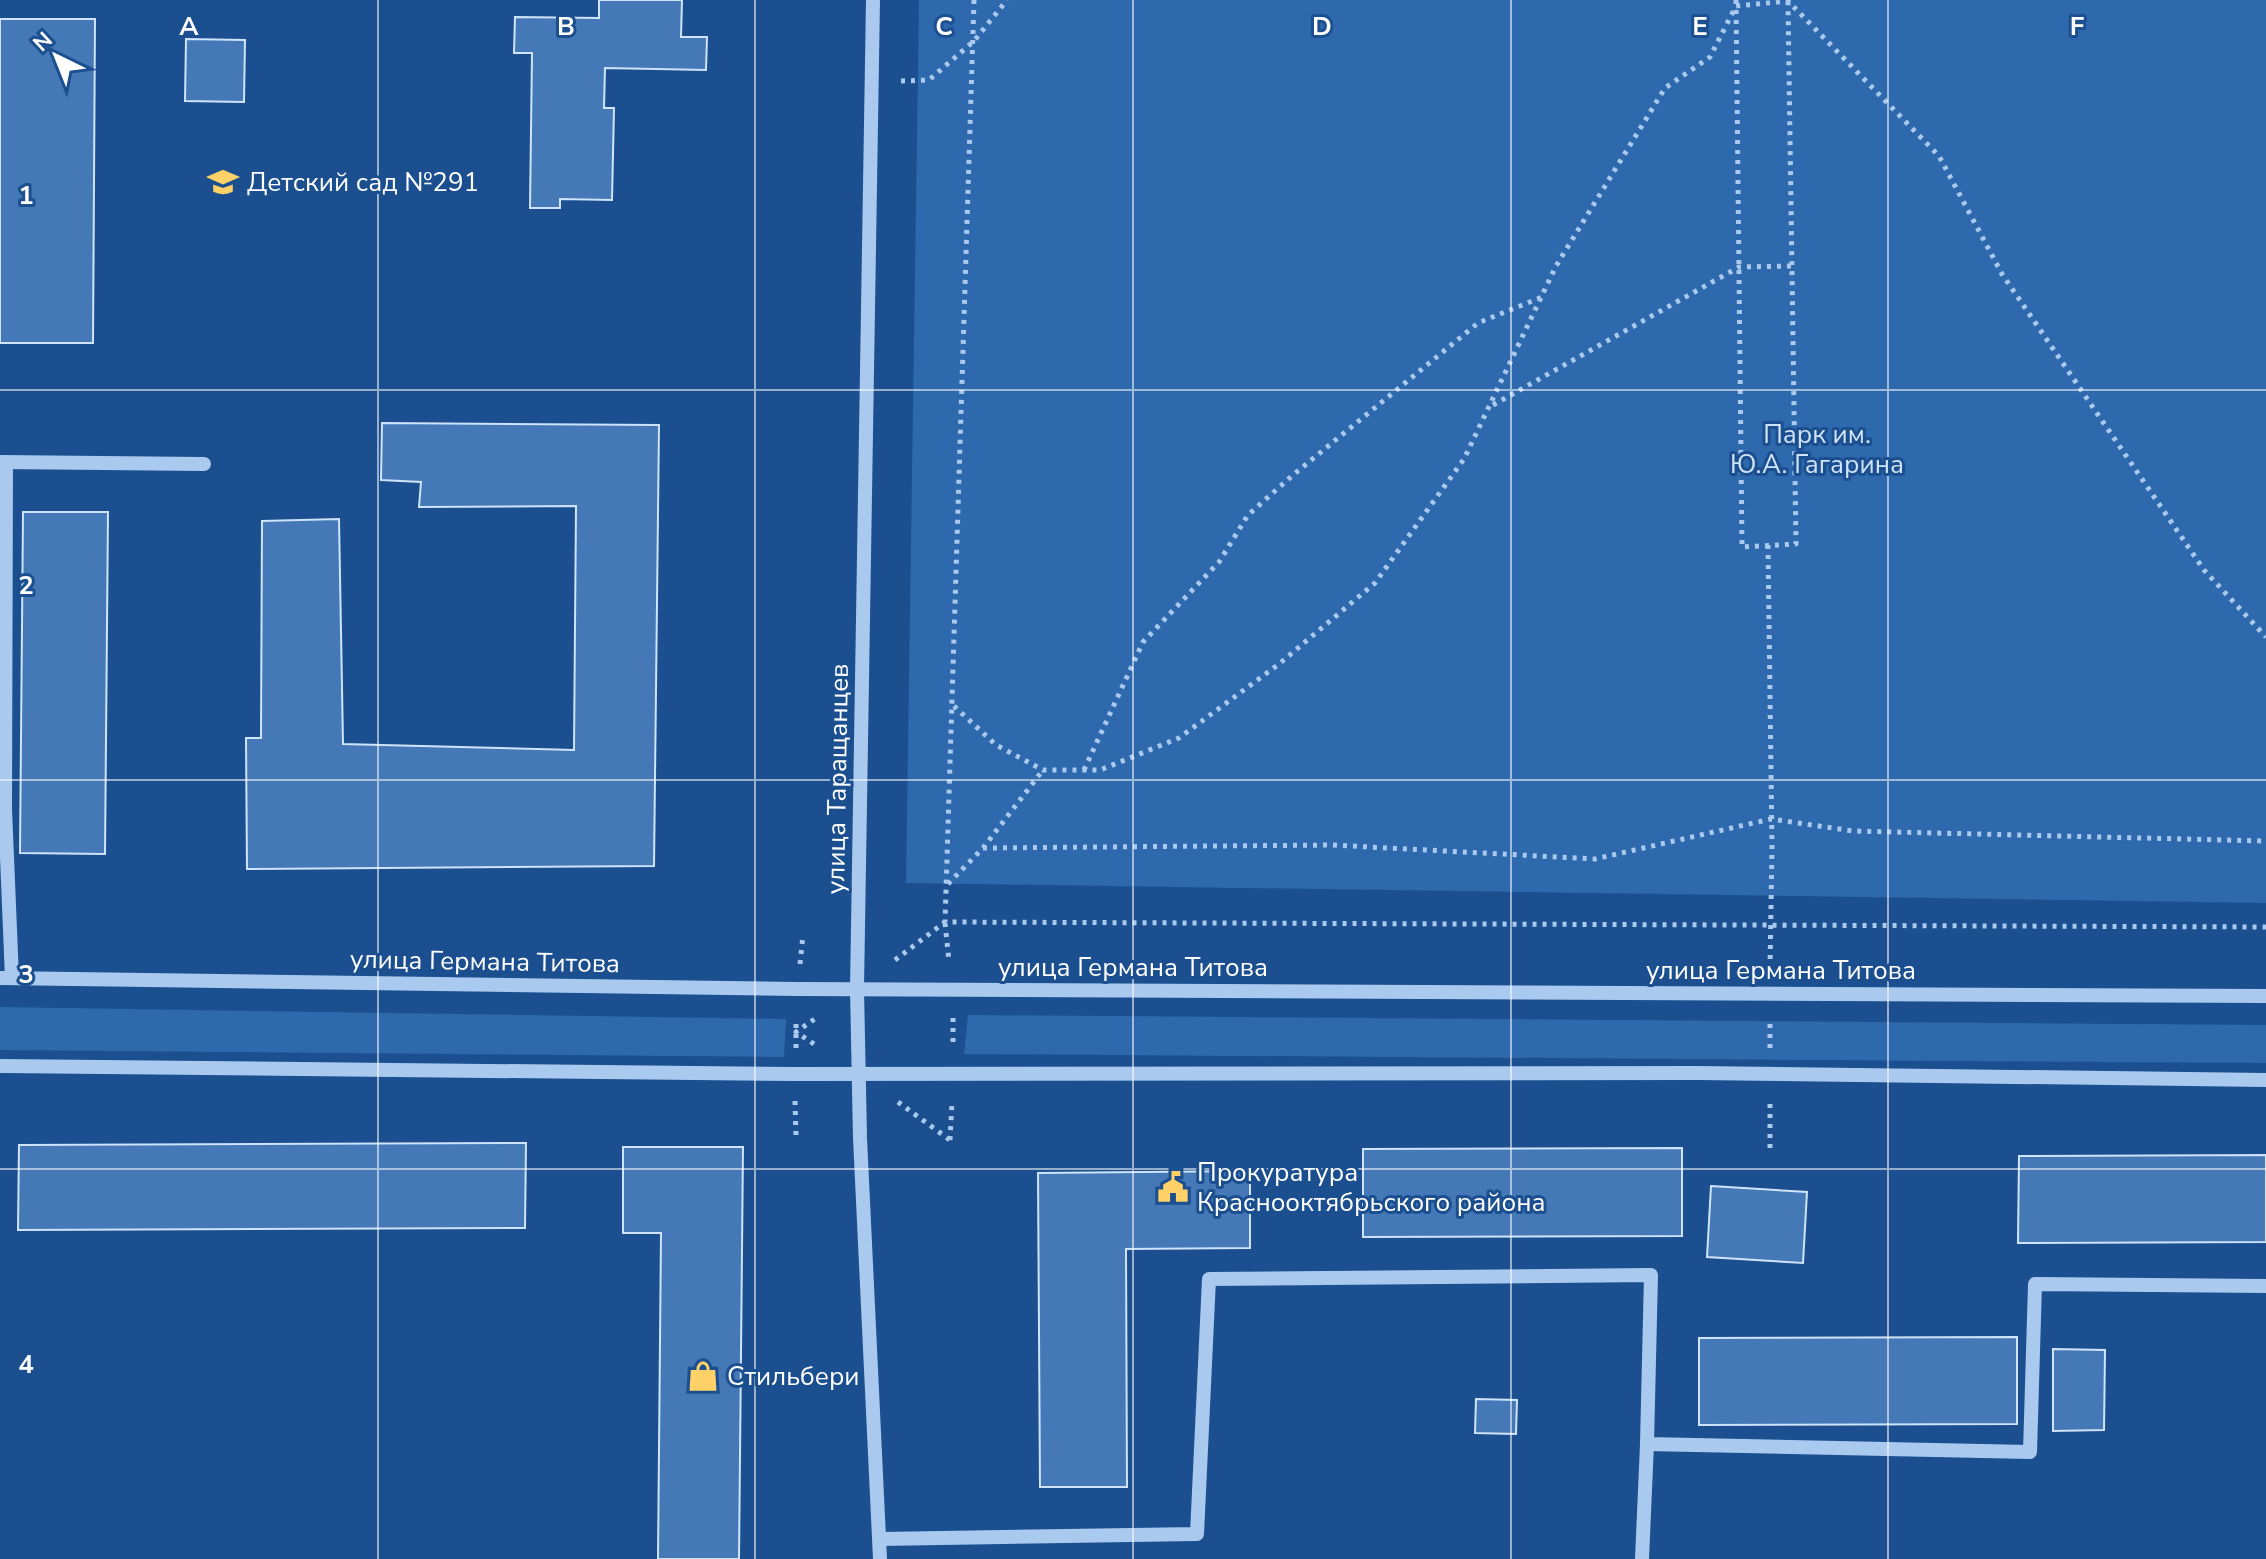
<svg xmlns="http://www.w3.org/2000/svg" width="2266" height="1559" font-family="'Nunito Sans',sans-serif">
  <rect width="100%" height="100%" fill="#1b4f8f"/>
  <g fill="#2e69ad">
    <polygon points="919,0 2266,0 2266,903 906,883"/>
    <polygon points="0,1007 786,1019 784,1057 0,1050"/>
    <polygon points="968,1015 2266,1025 2266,1063 964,1054"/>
  </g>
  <g fill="#4478b7" stroke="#cfe3fa" stroke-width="2">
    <polygon points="599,0 682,0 681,37 707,37 706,70 605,68 604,108 614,108 612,200 560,199 560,208 530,208 532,53 514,53 515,17 599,18"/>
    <polygon points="0,19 95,19 93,343 0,343"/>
    <polygon points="186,39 245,40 244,102 185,101"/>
    <polygon points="382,423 659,425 654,866 247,869 246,738 261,738 262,521 339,519 343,744 574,750 576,506 419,507 421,482 381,480"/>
    <polygon points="23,512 108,512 105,854 20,853"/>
    <polygon points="526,1143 525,1228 18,1230 19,1145"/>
    <polygon points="623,1147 743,1147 739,1559 658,1559 661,1233 623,1233"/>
    <polygon points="1682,1148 1682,1236 1363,1237 1363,1149"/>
    <polygon points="2266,1155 2266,1242 2018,1243 2019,1156"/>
    <polygon points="1250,1171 1250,1248 1126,1249 1127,1487 1040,1487 1038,1173"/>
    <polygon points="1711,1186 1807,1192 1803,1263 1707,1257"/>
    <polygon points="2017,1337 2017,1424 1699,1425 1699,1338"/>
    <polygon points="2053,1349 2105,1350 2104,1430 2053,1431"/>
    <polygon points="1476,1399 1517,1400 1516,1434 1475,1433"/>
  </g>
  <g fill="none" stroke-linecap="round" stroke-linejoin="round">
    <g stroke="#a9c9ee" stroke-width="5" stroke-dasharray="4 6" stroke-linecap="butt">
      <polyline points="974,0 945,922 2266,927"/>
      <polyline points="1736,0 1742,547 1796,544 1788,1"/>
      <polyline points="901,81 929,80 974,41 1007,0"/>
      <polyline points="1493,405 1739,267 1792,266"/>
      <polyline points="1768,545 1772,846 1770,968"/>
      <polyline points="954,706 996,745 1043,770 1100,770 1179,738 1279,664 1375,583 1464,459 1556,266 1665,88 1710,57 1736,6 1788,1 1939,156 2002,274 2204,570 2266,637"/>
      <polyline points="1084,770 1143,642 1219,562 1248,515 1293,475 1478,323 1542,297"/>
      <polyline points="983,848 1332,845 1595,859 1771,819 1853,831 2266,841"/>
      <polyline points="948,884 983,848 1043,770"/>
      <polyline points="945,923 949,961"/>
      <polyline points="895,960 945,922"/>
      <polyline points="800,964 803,935"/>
      <polyline points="953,1018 953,1048"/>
      <polyline points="814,1044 796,1032 816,1018"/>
      <polyline points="796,1048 796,1018"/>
      <polyline points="1770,1048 1770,1022"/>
      <polyline points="795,1101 796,1136"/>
      <polyline points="898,1102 950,1140"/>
      <polyline points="950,1140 952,1102"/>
      <polyline points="1770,1148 1770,1102"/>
    </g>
    <g stroke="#a9c9ee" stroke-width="14">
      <polyline points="873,0 857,989 860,1138 880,1559"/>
      <polyline points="0,462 204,464"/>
      <polyline points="0,809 5,809 6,462"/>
      <polyline points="5,809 12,978"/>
      <polyline points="0,978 797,989 2266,996"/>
      <polyline points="0,1066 795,1074 1698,1073 2266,1080"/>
      <polyline points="880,1539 1197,1534 1209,1279 1651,1275 1647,1444 2030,1452 2035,1284 2266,1286"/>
      <polyline points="1642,1559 1647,1444"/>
    </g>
  </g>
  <path fill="none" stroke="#fff" stroke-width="2" stroke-opacity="0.55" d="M378,0v1559M755,0v1559M1133,0v1559M1511,0v1559M1888,0v1559M0,390h2266M0,780h2266M0,1169h2266"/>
  <defs>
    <symbol id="school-bare" viewBox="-9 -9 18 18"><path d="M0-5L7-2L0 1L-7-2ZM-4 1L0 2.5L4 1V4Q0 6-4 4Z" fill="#ffd166" stroke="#1b4f8f" stroke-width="2.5" paint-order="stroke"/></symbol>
    <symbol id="civic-bare" viewBox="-9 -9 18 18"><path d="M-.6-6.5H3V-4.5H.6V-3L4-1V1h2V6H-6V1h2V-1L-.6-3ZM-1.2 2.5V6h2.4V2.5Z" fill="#ffd166" stroke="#1b4f8f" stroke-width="2.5" paint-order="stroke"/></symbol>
    <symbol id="shop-bare" viewBox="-9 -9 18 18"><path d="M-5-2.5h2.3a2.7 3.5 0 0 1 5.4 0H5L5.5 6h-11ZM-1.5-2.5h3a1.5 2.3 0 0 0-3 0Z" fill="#ffd166" stroke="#1b4f8f" stroke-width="2.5" paint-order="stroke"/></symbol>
  </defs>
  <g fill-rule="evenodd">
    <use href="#school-bare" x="201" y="160" width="44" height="44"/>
    <use href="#civic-bare" x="1151" y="1165" width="44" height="44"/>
    <use href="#shop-bare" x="681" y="1354" width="44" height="44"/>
  </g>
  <g text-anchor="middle" stroke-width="6" stroke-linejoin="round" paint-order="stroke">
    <g font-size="26" fill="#fff" stroke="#1b4f8f" text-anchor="start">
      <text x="247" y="191">Детский сад №291</text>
      <text x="1197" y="1181">Прокуратура<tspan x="1197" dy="30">Краснооктябрьского района</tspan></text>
      <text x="727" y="1385">Стильбери</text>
    </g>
    <g font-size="26" fill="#cfe3fa" stroke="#1b4f8f">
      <text x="1817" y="443">Парк им.<tspan x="1817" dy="30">Ю.А. Гагарина</tspan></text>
    </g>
    <g font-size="26" fill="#fff" stroke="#1b4f8f">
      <text transform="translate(837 779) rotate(-89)" y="9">улица Таращанцев</text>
      <text transform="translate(485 961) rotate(1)" y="9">улица Германа Титова</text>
      <text x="1133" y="976">улица Германа Титова</text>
      <text x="1781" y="979">улица Германа Титова</text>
    </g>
  </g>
  <g font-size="26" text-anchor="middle" font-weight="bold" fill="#fff" stroke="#1b4f8f" stroke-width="6" stroke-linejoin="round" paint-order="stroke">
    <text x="189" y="35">A</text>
    <text x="566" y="35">B</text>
    <text x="944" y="35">C</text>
    <text x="1322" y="35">D</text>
    <text x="1700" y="35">E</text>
    <text x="2077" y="35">F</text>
    <text x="26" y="204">1</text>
    <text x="26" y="594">2</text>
    <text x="26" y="983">3</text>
    <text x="26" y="1373">4</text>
  </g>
  <g transform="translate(56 56) rotate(317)" stroke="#1b4f8f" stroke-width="6" paint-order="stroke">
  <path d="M0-6L14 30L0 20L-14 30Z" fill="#ffffff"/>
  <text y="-12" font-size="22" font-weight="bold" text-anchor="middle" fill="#ffffff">N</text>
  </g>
</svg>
